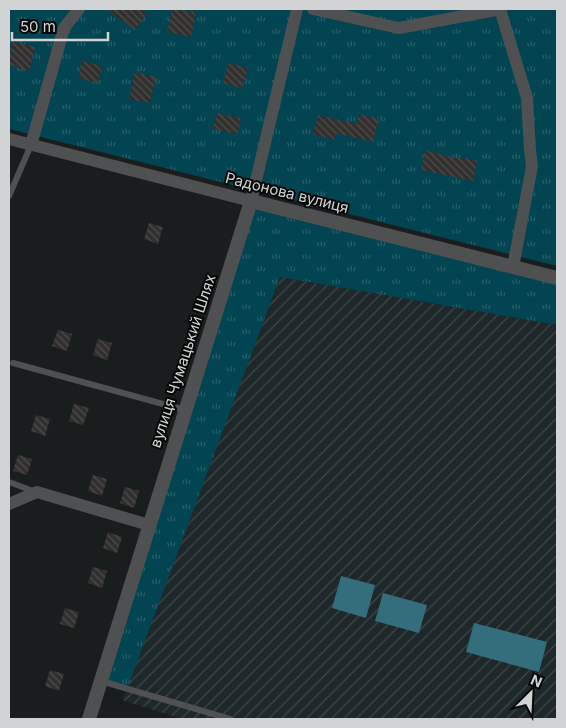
<svg xmlns="http://www.w3.org/2000/svg" width="566" height="728" font-family="Inter,sans-serif">
  <defs>
    <pattern id="industrial-furrows" width="10" height="10" patternUnits="userSpaceOnUse" patternTransform="scale(1.25)"><rect width="10" height="10" fill="#1e282a"/><path d="M-1 1l2-2M0 10L10 0M9 11l2-2" fill="none" stroke="#3e4648"/></pattern>
    <pattern id="grass-tufts" width="24" height="20" patternUnits="userSpaceOnUse" patternTransform="scale(1.25)"><rect width="24" height="20" fill="#034452"/><path d="M3 7l-1-3M5 7V3M7 7l1-3M15 17l-1-3M17 17v-4M19 17l1-3" fill="none" stroke="#275e6a"/></pattern>
    <pattern id="building-back-hatch" width="6" height="6" patternUnits="userSpaceOnUse" patternTransform="scale(1.25)"><rect width="6" height="6" fill="#322f2f"/><path d="M-1 5l2 2M0 0l6 6M5-1l2 2" fill="none" stroke="#4f4c4c"/></pattern>
  </defs>
  <rect width="100%" height="100%" fill="#1a1d1e"/>
  <polygon fill="url(#industrial-furrows)" points="280,277 557,325 557,719 182,719 122,700"/>
  <g fill="url(#grass-tufts)">
    <polygon points="9,9 557,9 557,266 9,129"/>
    <polygon points="251,201 557,278 557,325 280,277 127,689 101,681"/>
  </g>
  <g fill="#346e7c">
    <polygon points="341,576 375,585 366,618 332,608"/>
    <polygon points="383,593 427,605 419,633 375,621"/>
    <polygon points="474,623 547,642 539,672 466,652"/>
  </g>
  <g fill="url(#building-back-hatch)">
    <polygon points="106,9 141,9 147,14 135,30"/>
    <polygon points="172,9 196,12 191,37 167,32"/>
    <polygon points="13,41 35,47 29,71 9,65 9,58"/>
    <polygon points="82,61 102,66 98,83 78,78"/>
    <polygon points="229,63 248,68 242,88 223,83"/>
    <polygon points="135,72 156,77 150,103 129,99"/>
    <polygon points="217,113 241,118 237,134 213,129"/>
    <polygon points="359,114 379,119 373,142 336,133 334,140 313,134 318,115 357,124"/>
    <polygon points="425,150 459,159 460,157 477,161 473,181 421,170"/>
    <polygon points="149,223 163,227 158,244 144,239"/>
    <polygon points="58,330 72,334 67,351 52,346"/>
    <polygon points="98,339 112,343 107,360 93,355"/>
    <polygon points="74,404 89,408 83,425 69,421"/>
    <polygon points="36,415 50,419 45,436 31,431"/>
    <polygon points="18,455 32,459 27,475 13,471"/>
    <polygon points="93,475 107,479 102,496 88,491"/>
    <polygon points="125,487 139,491 134,508 120,503"/>
    <polygon points="108,532 122,537 117,553 103,548"/>
    <polygon points="93,567 107,571 102,588 88,583"/>
    <polygon points="65,608 79,612 74,628 60,624"/>
    <polygon points="50,670 64,674 59,691 45,686"/>
  </g>
  <g fill="none" stroke-linecap="round" stroke-linejoin="round">
    <g stroke="#4f5051" stroke-width="6">
      <polyline points="9,196 31,145"/>
      <polyline points="13,363 185,410"/>
      <polyline points="9,482 36,492"/>
      <polyline points="101,681 230,719"/>
    </g>
    <g stroke="#4f5051" stroke-width="12">
      <polyline points="313,9 399,28 501,9"/>
      <polyline points="500,9 527,98 530,150 532,166 513,267"/>
      <polyline points="9,139 251,201 297,9"/>
      <polyline points="31,145 64,28 79,9"/>
      <polyline points="9,504 37,492 149,525"/>
    </g>
    <polyline stroke="#4f5051" stroke-width="14" points="89,719 251,201 557,278"/>
  </g>
  <g text-anchor="middle" stroke-width="4" stroke-linejoin="round" paint-order="stroke">
    <g font-size="15" fill="#d1d3d4" stroke="#060707">
      <text transform="translate(287 193) rotate(14)" y="5">Радонова вулиця</text>
      <text transform="translate(183 361) rotate(-72)" y="5">вулиця Чумацький Шлях</text>
    </g>
  </g>
  <rect width="566" height="728" fill="none" stroke="#d1d3d4" stroke-width="20"/>
  <g transform="translate(531 693) rotate(24)" stroke="#060707" stroke-width="4" paint-order="stroke">
  <path d="M0-4L9 19L0 12L-9 19Z" fill="#d1d3d4"/>
  <text y="-8" font-size="14" font-weight="bold" text-anchor="middle" fill="#d1d3d4">N</text>
  </g>
  <path d="M12 32v8h96v-8" fill="none" stroke="#d1d3d4" stroke-width="2.5"/>
  <text x="20" y="32" font-size="15" fill="#d1d3d4" stroke="#060707" stroke-width="4" paint-order="stroke">50 m</text>
</svg>
